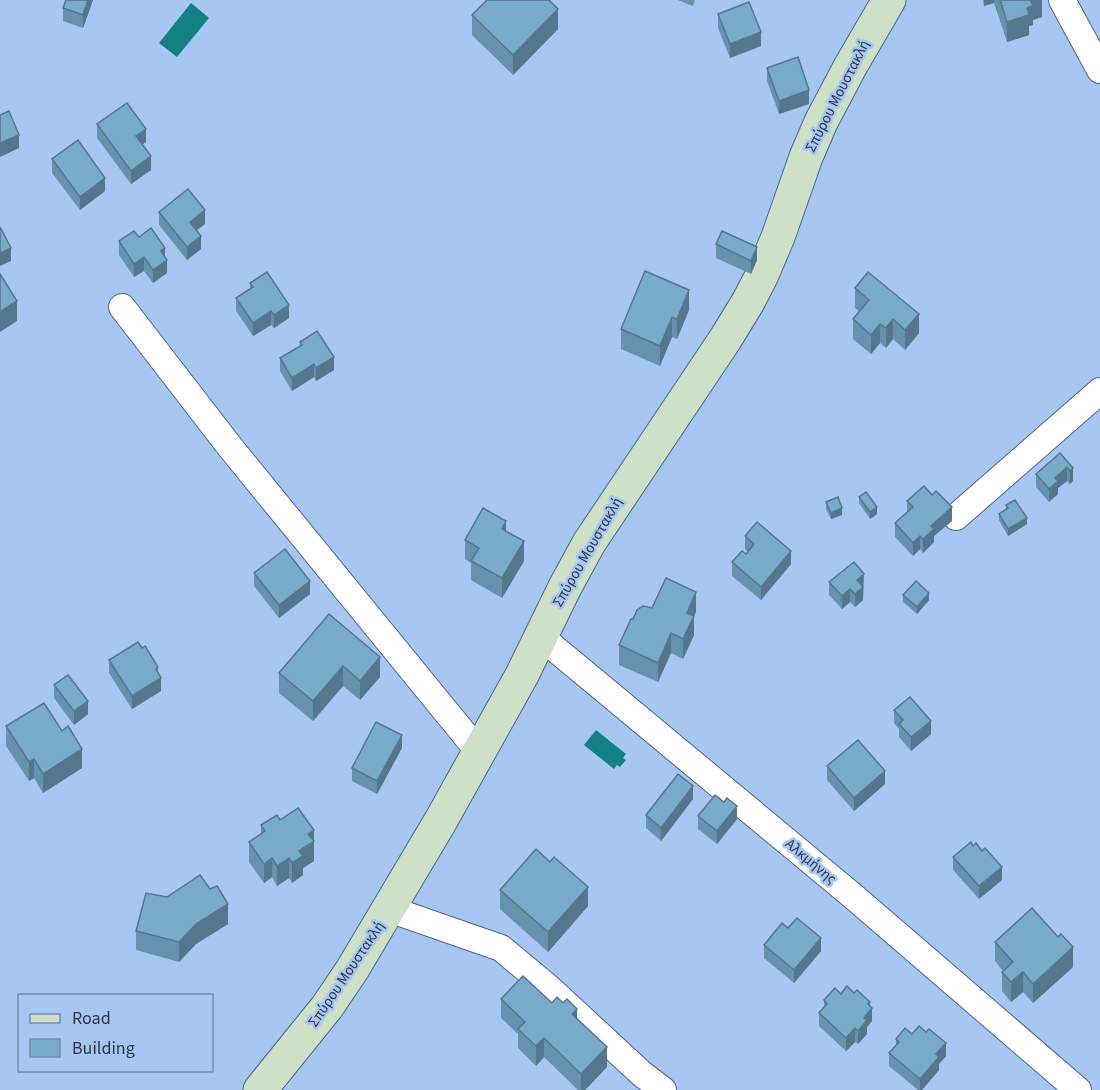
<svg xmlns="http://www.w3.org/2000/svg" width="1100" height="1090" font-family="'Source Sans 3',sans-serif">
  <rect width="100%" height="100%" fill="#a8c6f2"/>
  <g fill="#138184">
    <polygon points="191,3 209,18 177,57 159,43"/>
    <polygon points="596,730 626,754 623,758 626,760 620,767 617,765 614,769 584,745"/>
  </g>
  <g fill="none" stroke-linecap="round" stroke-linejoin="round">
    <defs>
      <g id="street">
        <polyline points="1062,0 1100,70"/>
        <polyline points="122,307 230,447 479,752"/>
        <polyline points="956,517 1100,391"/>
        <polyline points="541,637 854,897 1078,1090"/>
        <polyline points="389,909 501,948 549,988 642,1074 663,1090"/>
      </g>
      <polyline id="secondary" points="260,1090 327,1007 352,970 440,822 522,675 565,587 589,543 726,338 748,302 761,277 778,237 806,157 821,122 850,67 889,0"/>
    </defs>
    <use href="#street" stroke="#49658c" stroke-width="28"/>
    <use href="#secondary" stroke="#49658c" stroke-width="35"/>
    <use href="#street" stroke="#fff" stroke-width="26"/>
    <use href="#secondary" stroke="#cee1c7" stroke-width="33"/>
  </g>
  <g fill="#6792ae">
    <polygon points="93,0 83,28 63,21 63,8"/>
    <polygon points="678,0 695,0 693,6"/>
    <polygon points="983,0 1042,0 1042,17 1033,20 1033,25 1029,26 1029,35 1007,42 994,3 984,6"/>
    <polygon points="718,14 761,46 730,58 718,28"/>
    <polygon points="472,15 558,29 513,75 472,35"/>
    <polygon points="767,68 809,104 779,114 767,81"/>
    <polygon points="97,124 146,142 142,144 151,170 131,184 97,138"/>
    <polygon points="52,159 105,191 80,210 52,173"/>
    <polygon points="159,212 205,224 197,230 201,249 187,260 159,225"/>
    <polygon points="139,237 165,258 167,273 153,283 144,271 134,277 119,255 119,241"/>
    <polygon points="716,244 757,260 751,274 716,258"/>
    <polygon points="250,283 289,318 274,328 271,325 253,336 236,311 236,298 250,289"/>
    <polygon points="855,288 919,333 905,350 893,339 886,348 880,343 871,354 853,339 853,319 859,311 855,308"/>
    <polygon points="689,310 677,339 672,337 660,366 621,349 621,329"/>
    <polygon points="300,342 334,370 316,381 314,377 292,391 280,371 280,358 300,346"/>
    <polygon points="1060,453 1073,468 1073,481 1070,484 1067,481 1058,488 1058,494 1049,502 1036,487 1036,474"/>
    <polygon points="859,497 877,514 870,519 859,503"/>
    <polygon points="907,501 952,521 934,536 934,542 923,553 920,549 913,556 895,537 895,523 907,513"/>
    <polygon points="826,502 842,515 831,519 826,509"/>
    <polygon points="1006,505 1027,524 1008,536 999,520 999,514 1006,509"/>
    <polygon points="506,531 524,561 502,598 471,580 471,563 465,559 465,540"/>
    <polygon points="745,536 791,564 761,600 732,576 732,562 746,554 748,552 745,549"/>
    <polygon points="254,573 310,594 279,618 254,586"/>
    <polygon points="829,582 864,587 863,588 863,600 855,607 850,602 842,609 829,595"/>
    <polygon points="903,595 929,600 917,614 903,602"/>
    <polygon points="652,608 696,612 694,616 694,635 683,659 671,653 658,682 619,665 619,645 633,619"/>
    <polygon points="380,657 380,677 360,700 343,686 313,721 279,693 279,673"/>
    <polygon points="109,660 158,673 161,691 132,709 109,673"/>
    <polygon points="54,685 88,714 74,725 54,698"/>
    <polygon points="894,710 931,734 911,751 899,737 899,729 894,723"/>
    <polygon points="6,726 82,768 43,793 34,778 29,781 6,746"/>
    <polygon points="402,748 377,794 352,781 352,768"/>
    <polygon points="827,766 885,784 854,811 827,780"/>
    <polygon points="693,799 661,841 646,828 646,815"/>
    <polygon points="698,816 737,819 717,844 698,829"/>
    <polygon points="280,820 314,830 314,861 303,868 303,875 292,883 289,878 277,886 272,877 264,883 249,862 249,842 261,834 261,825"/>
    <polygon points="953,857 1002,880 979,899 953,870"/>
    <polygon points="550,862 588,906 548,952 500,909 500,890"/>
    <polygon points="167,897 228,924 196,944 179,962 136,950 136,931"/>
    <polygon points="788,928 821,951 794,983 764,958 764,945"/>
    <polygon points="995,942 1073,967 1033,1003 1023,992 1011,1002 1002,991 1002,972 1003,971 995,961"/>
    <polygon points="841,994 870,1006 872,1021 867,1027 867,1034 858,1044 855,1042 846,1051 819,1026 819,1013 824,1007 824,1000"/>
    <polygon points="501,999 552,1003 577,1019 607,1067 585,1090 578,1090 544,1057 536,1066 518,1048 518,1034 501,1018"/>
    <polygon points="912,1034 946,1056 939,1064 939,1070 922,1090 918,1090 889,1066 889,1053 896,1045 896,1039"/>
  </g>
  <g fill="#54778d">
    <polygon points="88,0 93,0 83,28 83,15"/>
    <polygon points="984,0 994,0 994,3 984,6"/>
    <polygon points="1033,0 1042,0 1042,17 1033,20 1033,25 1029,26 1029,35 1007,42 1007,22 1027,8 1031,1"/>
    <polygon points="558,9 558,29 513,75 513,55"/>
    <polygon points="761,32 761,46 730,58 730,44"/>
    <polygon points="809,90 809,104 779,114 779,101"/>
    <polygon points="146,129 146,142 136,149 136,136"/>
    <polygon points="19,135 19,148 0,157 0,143"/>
    <polygon points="151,156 151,170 131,184 131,171"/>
    <polygon points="105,178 105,191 80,210 80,197"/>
    <polygon points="205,210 205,224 190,235 190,222"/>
    <polygon points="201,236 201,249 187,260 187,247"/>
    <polygon points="757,247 757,260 751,274 751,261"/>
    <polygon points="11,248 11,261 0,266 0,253"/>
    <polygon points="165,248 165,261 167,260 167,273 153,283 153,270 161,251"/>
    <polygon points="144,257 144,271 134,277 134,264"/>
    <polygon points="689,290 689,310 677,339 677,319"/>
    <polygon points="17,301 17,321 0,332 0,312"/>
    <polygon points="289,305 289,318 274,328 274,315"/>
    <polygon points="271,311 271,325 253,336 253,323"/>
    <polygon points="919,314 919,333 905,350 905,330"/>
    <polygon points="672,317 672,337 660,366 660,346"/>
    <polygon points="893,319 893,339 886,348 886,328"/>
    <polygon points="880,324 880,343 871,354 871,335"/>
    <polygon points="334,357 334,370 316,381 316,368"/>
    <polygon points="314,364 314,377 292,391 292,378"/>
    <polygon points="1067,467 1067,481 1058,488 1058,494 1049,502 1049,489 1055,478"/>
    <polygon points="1073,468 1073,481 1070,484 1070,471"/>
    <polygon points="877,507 877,514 870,519 870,512"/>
    <polygon points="952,507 952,521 934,536 934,542 923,553 923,539 931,526"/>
    <polygon points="842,508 842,515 831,519 831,513"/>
    <polygon points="1027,518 1027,524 1008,536 1008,529"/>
    <polygon points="506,521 506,541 502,529"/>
    <polygon points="920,536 920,549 913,556 913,543"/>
    <polygon points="524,541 524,561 502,598 502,578"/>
    <polygon points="791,551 791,564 761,600 761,587"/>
    <polygon points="864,574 863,600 855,607 855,594 857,580"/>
    <polygon points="310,581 310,594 279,618 279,605"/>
    <polygon points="850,589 850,602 842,609 842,596"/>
    <polygon points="696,592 696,612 694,616 694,635 683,659 683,639 687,613"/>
    <polygon points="929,593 929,600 917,614 917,607"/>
    <polygon points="671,633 671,653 658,682 658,663"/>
    <polygon points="380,657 380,677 360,700 360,681"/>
    <polygon points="343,666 343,686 313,721 313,701"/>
    <polygon points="158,667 158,679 161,678 161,691 132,709 132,696 156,669"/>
    <polygon points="88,701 88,714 74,725 74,711"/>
    <polygon points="931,721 931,734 911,751 911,737"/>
    <polygon points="402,735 402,748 377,794 377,781"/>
    <polygon points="82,749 82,768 43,793 43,774"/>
    <polygon points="34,759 34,778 29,781 29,762"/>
    <polygon points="885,771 885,784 854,811 854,798"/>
    <polygon points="693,786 693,799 661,841 661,828"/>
    <polygon points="737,806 737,819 717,844 717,831"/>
    <polygon points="314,830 314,861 303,868 303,875 292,883 292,863 308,834"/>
    <polygon points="272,858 272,877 264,883 264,864"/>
    <polygon points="289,858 289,878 277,886 277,866"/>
    <polygon points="1002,867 1002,880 979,899 979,886"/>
    <polygon points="588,887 588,906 548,952 548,932"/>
    <polygon points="228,904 228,924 196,944 179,962 179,942 196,924"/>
    <polygon points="821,938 821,951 794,983 794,970"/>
    <polygon points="1073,947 1073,967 1033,1003 1033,984"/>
    <polygon points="1023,972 1023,992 1011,1002 1011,982"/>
    <polygon points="870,1002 870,1011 872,1008 872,1021 867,1027 867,1034 858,1044 858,1031 864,1018 868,1004"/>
    <polygon points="577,1009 577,1028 572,1014"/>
    <polygon points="855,1028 855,1042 846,1051 846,1038"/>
    <polygon points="544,1038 544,1057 536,1066 536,1046"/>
    <polygon points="946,1043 946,1056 939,1064 939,1070 922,1090 920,1090 920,1079 936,1054"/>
    <polygon points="607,1047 607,1067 585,1090 581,1090 581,1074"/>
  </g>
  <g fill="#78aaca" stroke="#54778d" stroke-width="1.5">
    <polygon points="66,0 88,0 83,15 63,8"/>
    <polygon points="487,0 549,0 558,9 513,55 472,15"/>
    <polygon points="1000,0 1033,0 1031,1 1033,6 1027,8 1029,15 1007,22"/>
    <polygon points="749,2 761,32 730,44 718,14"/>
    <polygon points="798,57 809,90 779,101 767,68"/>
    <polygon points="127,103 146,129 136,136 151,156 131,171 97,124"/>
    <polygon points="9,111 19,135 0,143 0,115"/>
    <polygon points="78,140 105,178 80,197 52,159"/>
    <polygon points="188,189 205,210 190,222 201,236 187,247 159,212"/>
    <polygon points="0,227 11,248 0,253"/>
    <polygon points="151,228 165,248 161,251 167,260 153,270 144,257 134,264 119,241 134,231 139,237"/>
    <polygon points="722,231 757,247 751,261 716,244"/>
    <polygon points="645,271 689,290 677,319 672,317 660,346 621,329"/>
    <polygon points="267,272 289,305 274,315 271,311 253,323 236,298 253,287 250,283"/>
    <polygon points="868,272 919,314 905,330 893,319 886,328 880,324 871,335 853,319 869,300 855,288"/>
    <polygon points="0,274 17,301 0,312"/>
    <polygon points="317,331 334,357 316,368 314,364 292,378 280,358 302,345 300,342"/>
    <polygon points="1060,453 1073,468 1070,471 1067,467 1055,478 1058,481 1049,489 1036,474"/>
    <polygon points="924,486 932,495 936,491 952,507 931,526 934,529 923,539 920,536 913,543 895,523 913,507 907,501"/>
    <polygon points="866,492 877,507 870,512 859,497"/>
    <polygon points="838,497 842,508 831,513 826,502"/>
    <polygon points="1015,500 1027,518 1008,529 999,514 1008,508 1006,505"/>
    <polygon points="483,508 506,521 502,529 524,541 502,578 471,561 479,548 465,540"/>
    <polygon points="757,522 791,551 761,587 732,562 742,551 746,554 754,544 745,536"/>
    <polygon points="285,549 310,581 279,605 254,573"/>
    <polygon points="854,562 864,574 857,580 863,587 855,594 850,589 842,596 829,582"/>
    <polygon points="666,578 696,592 687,613 694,616 683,639 671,633 658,663 619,645 631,619 633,619 637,610 643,606 652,608"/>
    <polygon points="916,581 929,593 917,607 903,595"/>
    <polygon points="329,614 380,657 360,681 343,666 313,701 279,673"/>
    <polygon points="138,642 142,648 145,646 158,667 156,669 161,678 132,696 109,660"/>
    <polygon points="68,675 88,701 74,711 54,685"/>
    <polygon points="910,697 931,721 911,737 899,724 903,720 894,710"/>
    <polygon points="44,703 62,731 68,726 82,749 43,774 34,759 29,762 6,726"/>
    <polygon points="376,722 402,735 377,781 352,768"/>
    <polygon points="858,740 885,771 854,798 827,766"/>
    <polygon points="678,774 693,786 661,828 646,815"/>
    <polygon points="715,795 724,802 727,798 737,806 717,831 698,816"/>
    <polygon points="298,808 314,830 308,834 314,841 299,851 303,856 292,863 289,858 277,866 272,858 264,864 249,842 265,831 261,825 277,815 280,820"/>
    <polygon points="971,842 973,846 976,843 982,851 985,848 1002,867 979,886 953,857"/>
    <polygon points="536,849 550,862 554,857 588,887 548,932 500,890"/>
    <polygon points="200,875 210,889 217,886 228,904 196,924 179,942 136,931 146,893 167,897"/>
    <polygon points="1032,908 1058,937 1061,934 1073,947 1033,984 1023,972 1011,982 1002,972 1013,962 995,942"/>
    <polygon points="797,918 821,938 794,970 764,945 782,923 788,928"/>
    <polygon points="523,976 552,1003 557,997 563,1003 567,999 577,1009 572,1014 607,1047 581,1074 544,1038 536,1046 518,1029 525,1022 501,999"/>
    <polygon points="847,986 854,993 857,990 870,1002 868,1004 872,1008 864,1018 867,1020 858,1031 855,1028 846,1038 819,1013 827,1004 824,1000 835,988 841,994"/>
    <polygon points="919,1026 926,1032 929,1029 946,1043 936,1054 939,1057 920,1079 889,1053 899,1042 896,1039 905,1028 912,1034"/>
  </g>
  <g text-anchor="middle" stroke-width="5" stroke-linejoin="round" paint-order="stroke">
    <g font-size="15" fill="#2a3648" stroke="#a8c6f2">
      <text transform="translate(837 96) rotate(-63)" y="5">Σπύρου Μουστακλή</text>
      <text transform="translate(587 552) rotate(-60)" y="5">Σπύρου Μουστακλή</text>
      <text transform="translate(811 861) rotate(40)" y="5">Αλκμήνης</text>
      <text transform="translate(346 974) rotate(-56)" y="5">Σπύρου Μουστακλή</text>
    </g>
  </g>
  <rect x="18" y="994" width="195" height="78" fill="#a8c6f2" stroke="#768cae" stroke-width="1.5"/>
  <rect x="30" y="1014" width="30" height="9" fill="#cee1c7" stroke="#768cae" stroke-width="1.5"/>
  <text x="72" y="1024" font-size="18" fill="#2a3648">Road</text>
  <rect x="30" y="1039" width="30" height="18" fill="#78aaca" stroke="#768cae" stroke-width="1.5"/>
  <text x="72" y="1054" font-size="18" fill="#2a3648">Building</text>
</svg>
